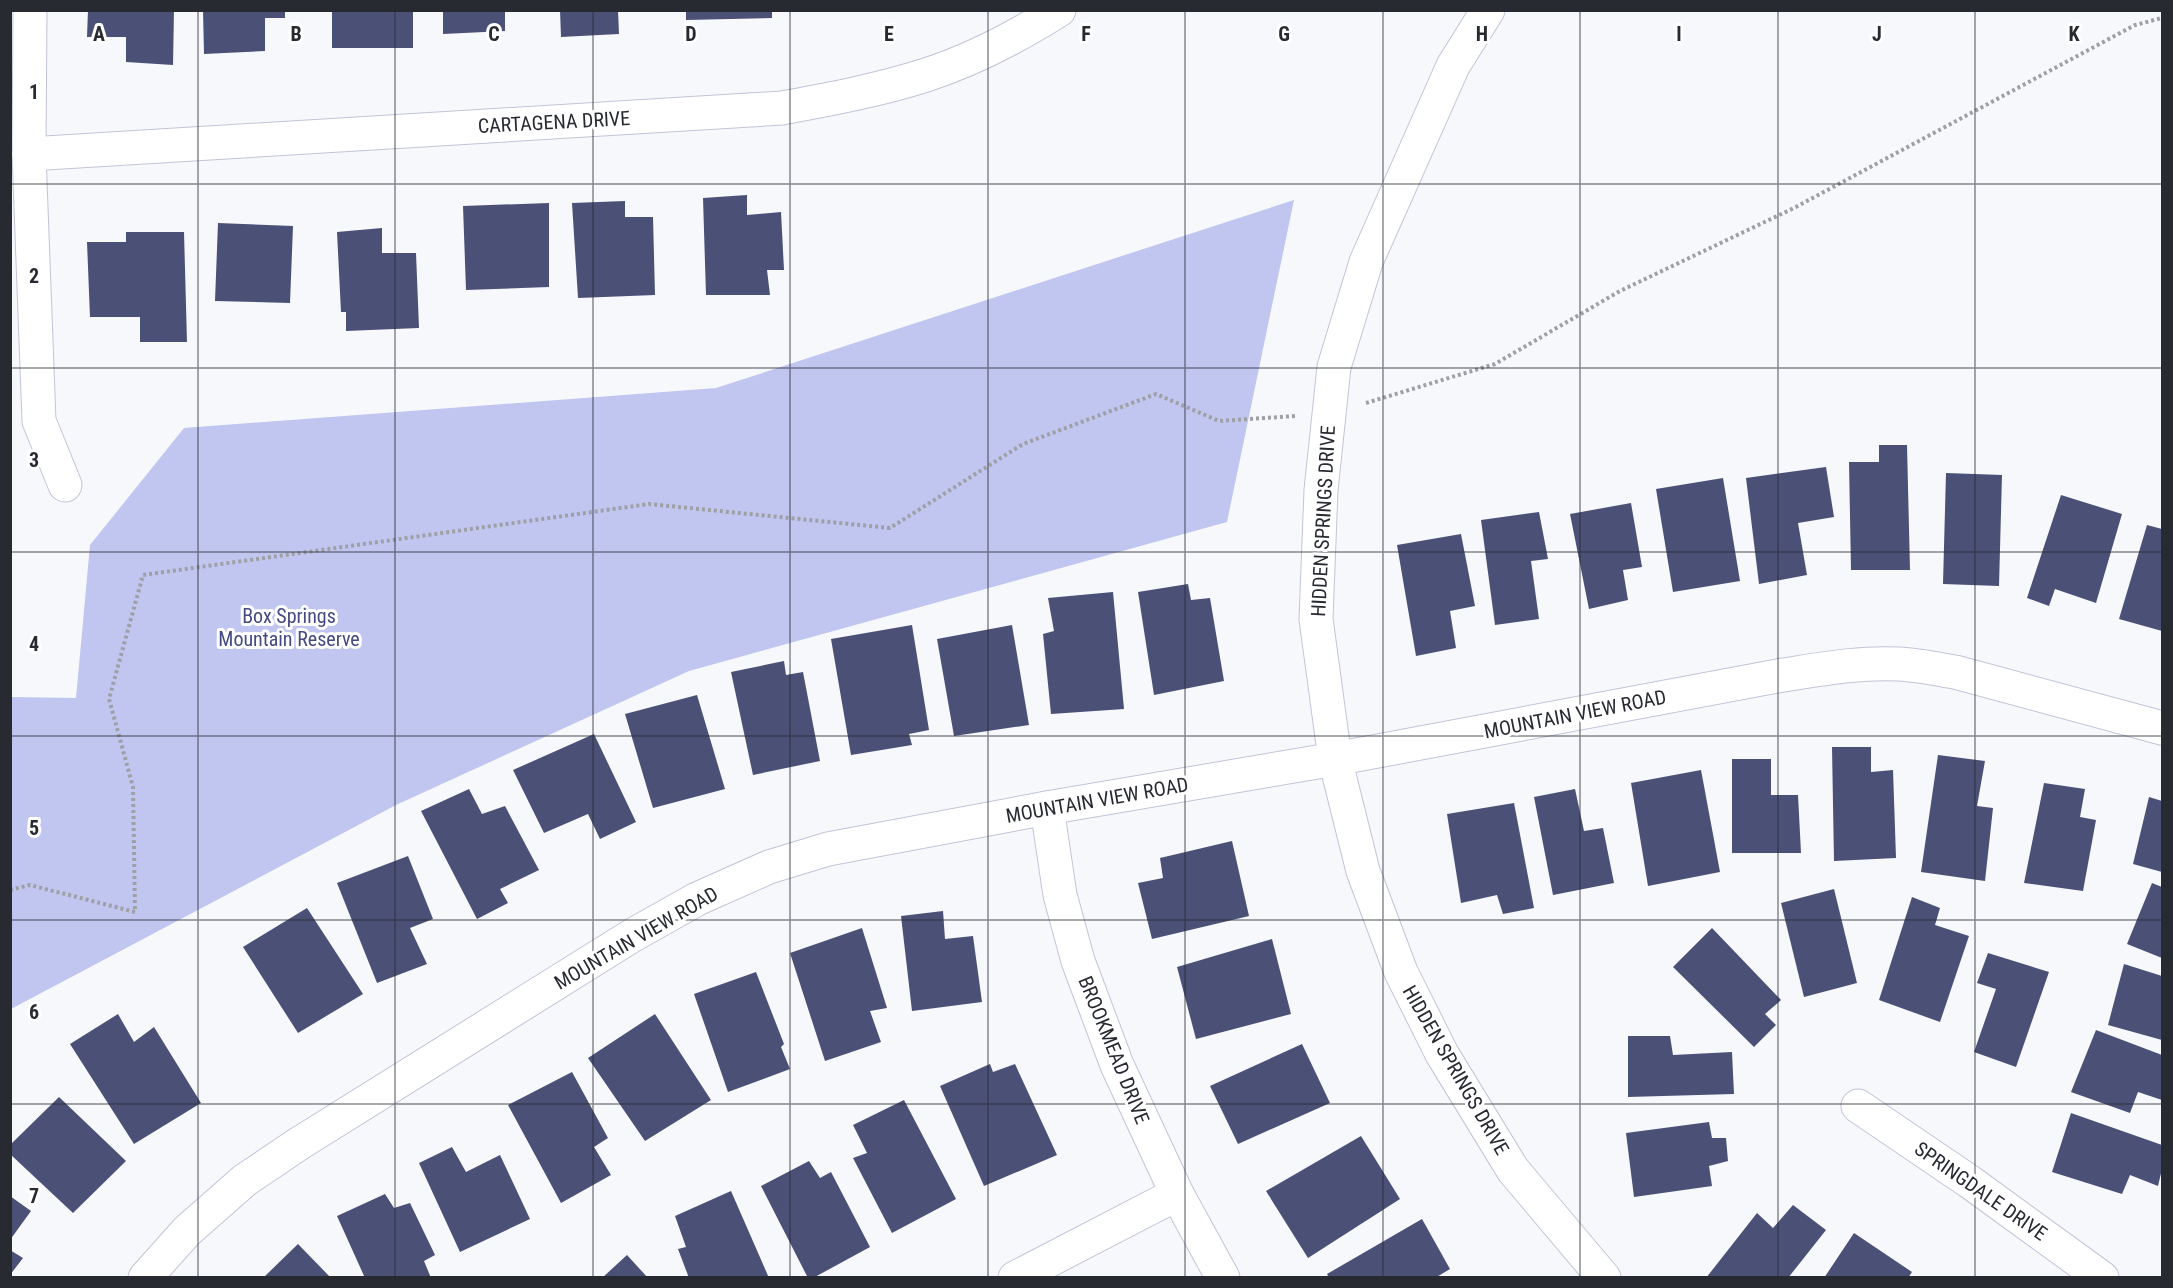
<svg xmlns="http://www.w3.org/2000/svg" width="2173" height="1288" font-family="'Roboto Condensed',sans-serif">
  <rect width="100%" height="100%" fill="#f7f8fc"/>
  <polygon fill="#c0c6f0" points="1294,200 1227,522 689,671 396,805 11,1009 11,697 76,698 90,545 184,428 716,388"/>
  <g fill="#4b5076">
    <polygon points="88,10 174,10 173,65 126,62 126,37 87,37"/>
    <polygon points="203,10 285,10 285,18 265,18 265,51 204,54"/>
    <rect x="332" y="10" width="81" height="38"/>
    <polygon points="443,10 505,10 505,31 443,34"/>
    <polygon points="560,10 618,10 619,34 561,37"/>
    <polygon points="686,10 772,10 772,18 686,20"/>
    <polygon points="747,195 747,215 781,212 784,270 767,270 770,295 706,295 703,198"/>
    <polygon points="625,201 625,217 653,217 655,295 578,298 572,203"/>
    <polygon points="549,203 549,287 466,290 463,206"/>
    <polygon points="218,223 293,226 290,303 215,301"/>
    <polygon points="382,228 382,253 416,253 419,328 346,331 346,312 341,312 337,232"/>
    <polygon points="126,232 184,232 187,342 140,342 140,317 90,317 87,242 126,242"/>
    <polygon points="1879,445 1907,445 1910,570 1851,570 1849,462 1879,462"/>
    <polygon points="1826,467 1834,517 1798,523 1807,575 1759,584 1746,478"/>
    <polygon points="1946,473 2002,475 1999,586 1943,584"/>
    <polygon points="1723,478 1740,581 1673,592 1656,489"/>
    <polygon points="2061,495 2122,514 2096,603 2055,589 2049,606 2027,598"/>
    <polygon points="1631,503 1642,567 1623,570 1628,600 1589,609 1570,514"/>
    <polygon points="1539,512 1548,559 1531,561 1539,619 1495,625 1481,520"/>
    <polygon points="2147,525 2162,529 2162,631 2119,619"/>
    <polygon points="1461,534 1475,606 1450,611 1456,648 1416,656 1397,545"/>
    <polygon points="1188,584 1191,600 1210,598 1224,681 1154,695 1138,592"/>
    <polygon points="1113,592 1124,709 1051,714 1043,634 1054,631 1048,598"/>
    <polygon points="912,625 929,730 909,734 912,745 851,755 831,639"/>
    <polygon points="1012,625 1029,725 954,736 937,639"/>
    <polygon points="784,661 786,675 803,672 820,761 753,775 731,672"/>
    <polygon points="697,695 725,789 653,808 625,714"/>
    <polygon points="594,734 636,822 600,839 588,814 544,833 513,770"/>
    <polygon points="1832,747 1871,747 1871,772 1893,770 1896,858 1834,861"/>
    <polygon points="1938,755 1985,761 1977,806 1993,808 1985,881 1921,872"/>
    <polygon points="1732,759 1771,759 1771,795 1798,795 1801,853 1732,853"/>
    <polygon points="1701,770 1720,872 1648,886 1631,783"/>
    <polygon points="2044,783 2085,789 2080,817 2096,820 2083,891 2024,883"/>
    <polygon points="469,789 482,814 505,806 539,870 500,889 508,903 477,919 421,811"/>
    <polygon points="1575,789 1584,831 1603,828 1614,883 1553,895 1534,797"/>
    <polygon points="2149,797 2162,801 2162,872 2133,864"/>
    <polygon points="1514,803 1534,908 1503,914 1497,895 1461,903 1447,814"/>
    <polygon points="1232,841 1249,916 1152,939 1138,883 1163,878 1160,858"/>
    <polygon points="408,856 433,919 410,928 427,964 377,983 337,883"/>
    <polygon points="2152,883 2162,887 2162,958 2127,944"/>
    <polygon points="1834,889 1857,983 1804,997 1781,903"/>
    <polygon points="1912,897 1940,908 1935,925 1969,936 1940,1022 1879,1000"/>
    <polygon points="307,908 363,994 298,1033 243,947"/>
    <polygon points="943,911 945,939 973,936 982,1002 912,1011 901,916"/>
    <polygon points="862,928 887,1008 870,1011 881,1042 825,1061 790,953"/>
    <polygon points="1712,928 1781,1000 1765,1014 1776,1025 1754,1047 1673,967"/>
    <polygon points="1272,939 1291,1014 1196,1039 1177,967"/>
    <polygon points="1988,953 2049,972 2016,1067 1974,1052 1996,989 1977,983"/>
    <polygon points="2124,964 2162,976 2162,1040 2108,1025"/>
    <polygon points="756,972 784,1044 781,1047 790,1069 728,1092 694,994"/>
    <polygon points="118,1014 134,1042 154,1027 201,1103 134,1144 70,1044"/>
    <polygon points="655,1014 711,1100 645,1141 588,1058"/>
    <polygon points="2096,1030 2162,1055 2162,1100 2138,1092 2130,1113 2071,1092"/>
    <polygon points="1628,1036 1670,1036 1673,1055 1732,1052 1734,1094 1628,1097"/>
    <polygon points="1302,1044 1330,1103 1238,1144 1210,1086"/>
    <polygon points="990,1064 993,1072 1015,1064 1057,1155 984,1186 940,1086"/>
    <polygon points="572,1072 608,1138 594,1147 611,1175 561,1203 508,1105"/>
    <polygon points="59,1097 126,1161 73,1213 10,1154 10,1145"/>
    <polygon points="904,1100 956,1199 892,1233 853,1158 867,1153 853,1125"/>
    <polygon points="2071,1113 2162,1145 2162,1169 2158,1186 2130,1175 2122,1194 2052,1172"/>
    <polygon points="1709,1122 1712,1138 1726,1138 1728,1161 1709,1166 1712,1186 1634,1197 1626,1133"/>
    <polygon points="1361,1136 1400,1199 1308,1258 1266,1191"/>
    <polygon points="452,1147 466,1172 500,1155 530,1219 460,1252 419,1163"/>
    <polygon points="809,1161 820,1178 831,1172 870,1247 813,1278 808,1278 761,1186"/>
    <polygon points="731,1191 769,1278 689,1278 678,1249 686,1247 675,1216"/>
    <polygon points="385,1194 394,1208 410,1203 435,1255 424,1261 431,1278 365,1278 337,1216"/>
    <polygon points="10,1196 31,1211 10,1240"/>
    <polygon points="1793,1205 1826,1230 1788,1278 1706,1278 1757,1213 1773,1228"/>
    <polygon points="1422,1219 1450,1269 1435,1278 1329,1278 1327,1274"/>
    <polygon points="1854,1233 1912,1272 1908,1278 1824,1278"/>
    <polygon points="298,1244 331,1278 263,1278"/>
    <polygon points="10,1250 23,1258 10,1275"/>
    <polygon points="627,1255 648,1278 602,1278"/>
  </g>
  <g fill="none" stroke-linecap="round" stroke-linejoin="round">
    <defs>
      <g id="street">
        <polyline points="30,10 29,154 39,421 65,485"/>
        <path d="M29,154l753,-46c49,-9 97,-18 144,-33 46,-15 92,-39 133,-65"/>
        <polyline points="1047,808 1060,895 1078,961 1117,1065 1177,1194 1223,1278"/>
        <polyline points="1858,1106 1970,1182 2102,1278"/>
        <path d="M145,1278l42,-47 58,-51 55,-37 333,-208 64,-36 72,-32 59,-18 219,-41 288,-49 448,-84c39,-6 77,-13 116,-11 19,1 38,5 56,8l207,56"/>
        <polyline points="1015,1278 1177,1194"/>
      </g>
      <polyline id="secondary" points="1488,10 1453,66 1366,262 1334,367 1321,490 1316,619 1335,759 1363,871 1401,972 1442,1054 1513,1170 1604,1278"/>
    </defs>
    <use href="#street" stroke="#c1c4d8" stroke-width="35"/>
    <use href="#secondary" stroke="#c1c4d8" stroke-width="35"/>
    <g stroke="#9fa0a5" stroke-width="4" stroke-dasharray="3 3" stroke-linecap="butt">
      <polyline points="1366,403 1495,364 1620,291 1794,208 2135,25 2162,18"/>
      <polyline points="10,890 30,885 135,912 133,787 109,699 143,575 649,504 890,528 1023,444 1156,394 1219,421 1295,416"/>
    </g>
    <use href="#street" stroke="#fff" stroke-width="33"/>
    <use href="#secondary" stroke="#fff" stroke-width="33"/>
  </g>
  <path fill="none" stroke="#282a31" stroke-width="1.5" stroke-opacity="0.55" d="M198,10v1268M395,10v1268M593,10v1268M790,10v1268M988,10v1268M1185,10v1268M1383,10v1268M1580,10v1268M1778,10v1268M1975,10v1268M10,184h2152M10,368h2152M10,552h2152M10,736h2152M10,920h2152M10,1104h2152"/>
  <g text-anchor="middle" stroke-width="6" stroke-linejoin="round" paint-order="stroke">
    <g font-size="20" fill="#282a31" stroke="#fff">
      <text transform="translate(554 122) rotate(-3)" y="7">CARTAGENA DRIVE</text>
      <text transform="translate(1323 521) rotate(-87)" y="7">HIDDEN SPRINGS DRIVE</text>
      <text transform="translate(1575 714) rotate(-11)" y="7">MOUNTAIN VIEW ROAD</text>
      <text transform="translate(1097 800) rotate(-10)" y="7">MOUNTAIN VIEW ROAD</text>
      <text transform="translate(636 938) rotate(-30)" y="7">MOUNTAIN VIEW ROAD</text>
      <text transform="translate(1114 1050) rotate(68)" y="7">BROOKMEAD DRIVE</text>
      <text transform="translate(1456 1070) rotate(60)" y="7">HIDDEN SPRINGS DRIVE</text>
      <text transform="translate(1981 1191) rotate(35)" y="7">SPRINGDALE DRIVE</text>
    </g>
    <g font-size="20" fill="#454a82" stroke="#fff">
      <text x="289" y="623">Box Springs<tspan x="289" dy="23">Mountain Reserve</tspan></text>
    </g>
  </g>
  <g font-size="20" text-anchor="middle" font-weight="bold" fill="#282a31" stroke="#fff" stroke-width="6" stroke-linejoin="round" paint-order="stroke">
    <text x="99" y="41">A</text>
    <text x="296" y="41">B</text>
    <text x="494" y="41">C</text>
    <text x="691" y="41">D</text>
    <text x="889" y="41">E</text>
    <text x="1086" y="41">F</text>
    <text x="1284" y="41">G</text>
    <text x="1482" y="41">H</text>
    <text x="1679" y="41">I</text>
    <text x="1877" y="41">J</text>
    <text x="2074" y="41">K</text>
    <text x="34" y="99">1</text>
    <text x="34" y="283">2</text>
    <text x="34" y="467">3</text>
    <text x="34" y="651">4</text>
    <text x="34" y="835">5</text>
    <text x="34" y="1019">6</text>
    <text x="34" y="1203">7</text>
  </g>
  <rect width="2173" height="1288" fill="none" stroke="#282a31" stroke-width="24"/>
</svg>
